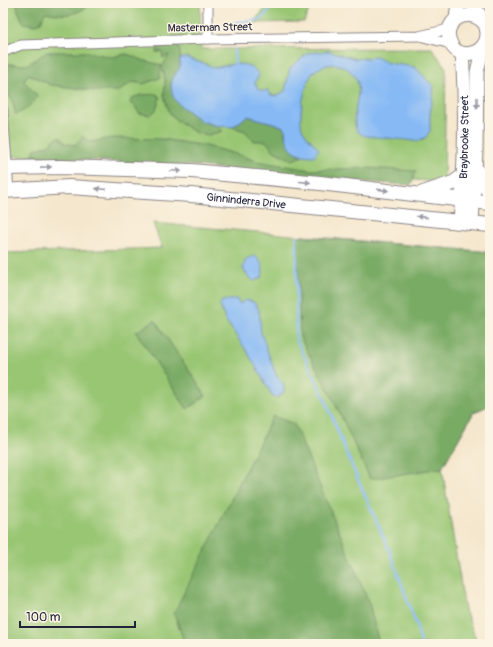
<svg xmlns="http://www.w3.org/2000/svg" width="493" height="647" font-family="Pangolin,sans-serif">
  <rect width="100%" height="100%" fill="#fcf5e5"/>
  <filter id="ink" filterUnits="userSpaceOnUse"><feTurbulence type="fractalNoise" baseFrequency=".025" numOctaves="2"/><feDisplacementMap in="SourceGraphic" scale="8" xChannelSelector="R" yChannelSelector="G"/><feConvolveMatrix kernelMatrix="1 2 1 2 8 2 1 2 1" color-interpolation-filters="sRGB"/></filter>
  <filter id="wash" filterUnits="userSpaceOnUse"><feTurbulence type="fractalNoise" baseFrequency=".012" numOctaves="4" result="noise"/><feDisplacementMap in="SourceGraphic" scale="16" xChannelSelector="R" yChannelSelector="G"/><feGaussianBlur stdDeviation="0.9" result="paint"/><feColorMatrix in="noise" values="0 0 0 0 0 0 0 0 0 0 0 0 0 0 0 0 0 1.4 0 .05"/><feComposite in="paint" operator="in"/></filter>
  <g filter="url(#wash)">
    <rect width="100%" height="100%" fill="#f5e7cd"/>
    <g fill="#99c673" stroke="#5e7457">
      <polygon points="3,3 200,3 201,49 432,48 446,68 444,182 112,160 3,156"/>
      <polygon points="267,3 308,3 309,10 304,22 256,23 255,20 264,10"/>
      <polygon points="153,223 490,252 490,405 474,412 442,468 465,610 478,644 3,644 3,253 162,248"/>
    </g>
    <g fill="#7aab65" stroke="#4e6650">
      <path d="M16,3h78c-20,12 -25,14 -49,9l-4,10 -7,3 -10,-2 -6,-12z"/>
      <polygon points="177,45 180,51 180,67 173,78 171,85 181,106 201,121 218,126 223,131 209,135 196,133 176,120 169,112 166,103 164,95 165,80 162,67 169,55 163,58 162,52 161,51 157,53 158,46"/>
      <polygon points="47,52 87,52 111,57 127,54 142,60 161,65 160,78 143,84 133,82 119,91 96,91 51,85 28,74 24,81 38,97 26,109 16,115 12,100 5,90 3,85 3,67 9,64 27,65"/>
      <polygon points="157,94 160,98 156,110 150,115 139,113 134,105 130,103 132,98 141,95"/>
      <polygon points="247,116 277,124 285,128 285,136 298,154 303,156 292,160 274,151 266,141 254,141 245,131 233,127"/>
      <polygon points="59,136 65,143 75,145 82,136 90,142 112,138 162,139 206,146 240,155 256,161 310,170 369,168 416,171 411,185 309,178 197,166 47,158 33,155 35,149 47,146"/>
      <polygon points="297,236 490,252 490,405 474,412 442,468 370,479 334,401 300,337"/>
      <polygon points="155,320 206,396 187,409 136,332"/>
      <polygon points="273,416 294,424 369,603 379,644 185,644 174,613"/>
    </g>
    <g fill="#87baf5" stroke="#546e98">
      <path d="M329,51l27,8 20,-2 12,6 27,4 19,20 -4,28v16l-5,7 -8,3 -51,-5c-22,-5 -5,-37 -8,-52 -1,-5 -4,-9 -8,-13 -10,-10 -29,-8 -38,3 -7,9 -14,42 -10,54 2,6 12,16 17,21l-5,7c-19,0 -28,-8 -29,-28l-8,-4 -30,-8 -14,11 -15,-1 -17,-5 -20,-15 -6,-6 -3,-7 -1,-8 2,-7 7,-11v-8l7,-2c8,5 18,5 26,11 16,-3 35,-10 46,7l-4,7 3,7 5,2 5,-1 3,5 6,1 8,-5 5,-23 18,-15z"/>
      <path d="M255,256c7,6 9,11 7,21l-7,4 -7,-4 -5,-9 3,-9z"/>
      <polygon points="237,299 240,304 246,300 254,302 259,310 261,333 276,375 284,385 284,392 277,398 272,395 248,353 225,319 220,306 222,301"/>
    </g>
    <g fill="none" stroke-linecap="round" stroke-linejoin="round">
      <g stroke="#87baf5" stroke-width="2.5">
        <path d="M234,25v-2l3,-1c18,0 28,-1 36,-19"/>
        <polyline points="234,49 235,64"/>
        <polyline points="297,236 296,339 326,401 346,452 390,552 417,627 421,644"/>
      </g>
    </g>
  </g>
  <g filter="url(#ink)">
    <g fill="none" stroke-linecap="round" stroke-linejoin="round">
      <defs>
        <g id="street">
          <polyline points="208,3 208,39"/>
          <polyline points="423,37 451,44"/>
          <polyline points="3,52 21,45 208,39 419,36 449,29"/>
          <polyline points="3,110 9,191"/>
        </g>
        <g id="secondary">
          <path d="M473,3c4,10 14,19 14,30 1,20 -27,29 -36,11 -11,-22 16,-39 33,-21"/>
          <polyline points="456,19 458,3"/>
          <path id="s1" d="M460,221c5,-55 6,-113 2,-168"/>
          <polyline points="472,223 476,150 477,72 483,47"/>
        </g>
        <g id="primary">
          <polyline points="3,168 62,167 192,171 320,183 490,203"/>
          <polyline points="476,169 490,195"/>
          <path id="s2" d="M3,191l66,-4 122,8 299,30"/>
          <polyline points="423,193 453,183 463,176"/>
        </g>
      </defs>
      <use href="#street" stroke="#8c8484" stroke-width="11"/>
      <use href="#secondary" stroke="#8c8484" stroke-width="15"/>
      <use href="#primary" stroke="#8c8484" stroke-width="16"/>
      <use href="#street" stroke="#fff" stroke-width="9"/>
      <use href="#secondary" stroke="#fff" stroke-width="13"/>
      <use href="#primary" stroke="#fff" stroke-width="14"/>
    </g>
    <defs><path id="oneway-solid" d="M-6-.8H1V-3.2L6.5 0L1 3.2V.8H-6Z"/></defs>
    <g fill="#9c9ca7">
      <use href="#oneway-solid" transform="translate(477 103) rotate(90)"/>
      <use href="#oneway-solid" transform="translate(46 167) rotate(-1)"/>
      <use href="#oneway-solid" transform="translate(176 171) rotate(2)"/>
      <use href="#oneway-solid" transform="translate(305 182) rotate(5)"/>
      <use href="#oneway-solid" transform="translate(101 189) rotate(-176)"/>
      <use href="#oneway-solid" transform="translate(383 190) rotate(7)"/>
      <use href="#oneway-solid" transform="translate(422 217) rotate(-174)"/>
    </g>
  </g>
  <g text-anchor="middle" stroke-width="3" stroke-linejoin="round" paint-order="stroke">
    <g font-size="11" fill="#22223b" stroke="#fcf5e5">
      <text transform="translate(210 27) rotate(-1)" y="4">Masterman Street</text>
      <text dy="4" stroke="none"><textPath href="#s1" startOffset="84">Braybrooke Street</textPath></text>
      <text dy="4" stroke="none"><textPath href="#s2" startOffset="244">Ginninderra Drive</textPath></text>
    </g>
  </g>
  <rect width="493" height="647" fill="none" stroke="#fcf5e5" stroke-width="16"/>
  <path d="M20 621v6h115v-6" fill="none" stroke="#22223b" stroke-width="2"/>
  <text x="26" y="621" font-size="12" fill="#22223b" stroke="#fcf5e5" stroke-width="3" paint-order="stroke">100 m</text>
</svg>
